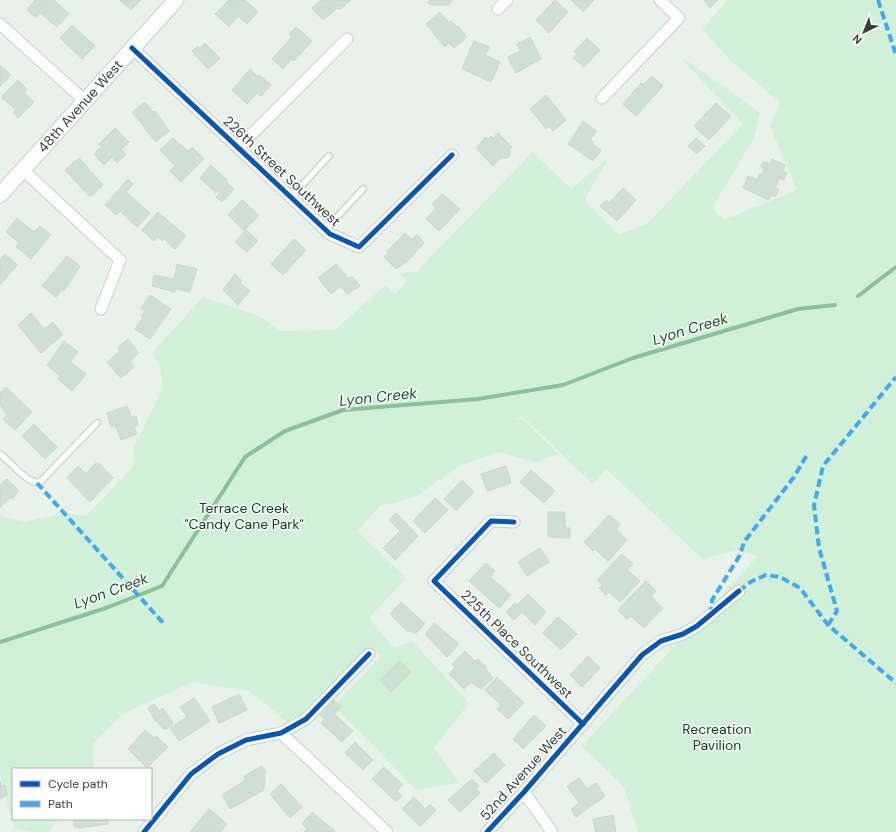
<svg xmlns="http://www.w3.org/2000/svg" width="896" height="832" font-family="'DM Sans',sans-serif">
  <rect width="100%" height="100%" fill="#e8f1ea"/>
  <polygon fill="#d0f1d7" points="728,0 896,0 896,832 638,832 624,787 582,746 758,556 736,550 703,559 606,469 593,484 522,416 512,419 523,419 558,454 536,462 498,452 459,466 416,497 380,506 357,531 406,578 369,618 394,648 412,641 469,703 434,748 459,783 416,790 334,706 381,656 370,647 329,685 296,720 293,717 287,722 249,691 193,682 122,714 92,744 94,769 13,769 13,819 58,819 48,832 31,832 14,828 0,775 0,516 25,522 65,513 86,516 134,466 133,449 163,388 160,367 152,353 203,297 261,317 281,331 335,330 386,285 395,294 407,281 398,273 416,272 533,152 571,189 608,158 584,201 619,235 647,224 743,124 678,55 760,112 754,138 712,208 724,220 797,190 770,126 780,102 731,61 702,29"/>
  <g fill="none" stroke-linecap="round" stroke-linejoin="round">
    <g stroke="#8ac198" stroke-width="4">
      <polyline points="858,296 896,267"/>
      <polyline points="0,642 106,608 162,586 245,457 285,431 343,410 478,399 563,385 633,358 798,309 835,305"/>
    </g>
  </g>
  <g fill="#cde0d2" stroke="#ced4cf">
    <polygon points="35,0 54,0 69,14 57,27 40,13 36,18 27,10"/>
    <polygon points="120,0 141,0 131,10"/>
    <polygon points="229,0 245,0 258,12 247,24 238,16 229,27 215,14"/>
    <polygon points="321,0 351,0 339,10 337,8 323,20 312,8"/>
    <polygon points="430,0 452,0 449,5 433,5 428,3"/>
    <polygon points="555,0 568,12 549,33 536,20"/>
    <polygon points="571,0 594,0 583,12"/>
    <polygon points="704,0 718,0 710,8"/>
    <polygon points="440,12 449,23 451,21 457,27 458,26 467,37 454,48 449,43 445,47 426,24"/>
    <polygon points="72,25 95,46 82,59 60,38"/>
    <polygon points="296,27 312,41 294,61 292,59 283,69 272,59 292,37 289,34"/>
    <polygon points="530,37 541,59 516,73 508,57 520,51 517,44"/>
    <polygon points="587,38 600,50 584,67 573,58 577,54 574,52"/>
    <polygon points="474,41 489,47 485,55 500,62 491,82 462,69"/>
    <polygon points="205,43 220,58 208,69 192,51 198,46 200,48"/>
    <polygon points="0,65 11,75 0,87"/>
    <polygon points="250,69 257,76 259,75 271,85 261,96 257,93 247,104 232,90"/>
    <polygon points="652,76 663,86 636,116 623,104 641,83 643,85"/>
    <polygon points="18,80 27,89 24,93 34,102 18,118 13,113 16,110 1,97"/>
    <polygon points="546,95 566,120 553,131 549,126 546,129 530,109"/>
    <polygon points="145,102 153,112 155,111 169,131 156,142 132,112"/>
    <polygon points="716,103 731,116 709,140 694,126"/>
    <polygon points="583,121 596,131 590,140 593,142 592,144 601,150 593,161 568,144"/>
    <polygon points="115,128 129,142 121,150 126,154 117,163 112,157 104,165 94,154 102,146 99,144"/>
    <polygon points="498,133 512,147 509,151 510,155 506,159 502,157 493,166 476,148 486,137 488,139 491,136 493,138"/>
    <polygon points="173,138 188,151 192,147 204,159 181,182 170,171 175,166 160,150"/>
    <polygon points="696,138 705,146 697,154 688,146"/>
    <polygon points="79,158 103,185 90,197 65,170"/>
    <polygon points="772,159 785,165 783,171 787,173 784,180 779,178 775,188 779,190 775,197 771,195 769,200 743,188 748,176 757,180 759,174 762,175 764,170 761,166 762,163 765,162 770,164"/>
    <polygon points="211,165 227,180 226,182 234,189 222,202 216,197 220,192 218,190 216,193 200,178"/>
    <polygon points="128,179 133,184 126,192 150,213 137,227 120,211 116,215 105,205"/>
    <polygon points="623,188 636,200 617,221 600,206 606,200 609,203"/>
    <polygon points="442,194 460,209 439,231 426,219 436,208 432,204"/>
    <polygon points="242,200 259,215 244,231 228,215"/>
    <polygon points="158,212 186,236 175,249 164,239 162,241 158,237 154,241 142,230"/>
    <polygon points="17,218 34,232 40,226 51,235 31,259 16,247 19,243 6,232"/>
    <polygon points="246,230 258,241 247,252 235,242"/>
    <polygon points="405,233 412,240 416,235 419,236 424,243 407,262 396,269 384,257 388,253 387,251"/>
    <polygon points="294,239 306,250 283,275 271,264"/>
    <polygon points="5,254 17,265 0,285 0,260"/>
    <polygon points="67,256 80,266 64,291 62,289 56,297 42,286"/>
    <polygon points="177,264 197,269 190,292 175,289 175,292 152,286 154,275 174,279"/>
    <polygon points="336,264 349,279 352,276 360,286 347,294 341,286 331,294 318,278"/>
    <polygon points="235,274 242,281 240,283 249,290 249,292 238,305 223,290"/>
    <polygon points="150,295 171,309 150,339 135,329 143,317 141,316 145,311 141,308"/>
    <polygon points="31,313 44,329 53,322 63,335 41,353 18,325"/>
    <polygon points="128,339 139,353 130,361 134,367 121,378 107,362 120,351 117,348"/>
    <polygon points="64,341 78,352 70,362 86,374 72,391 58,379 60,376 47,365"/>
    <polygon points="6,387 32,412 15,430 3,419 7,415 0,405 0,393"/>
    <polygon points="127,406 132,418 136,416 138,425 134,426 137,434 121,440 115,425 111,427 107,413"/>
    <polygon points="34,424 57,447 45,459 22,436"/>
    <polygon points="96,463 99,463 113,478 90,502 67,478 78,466 86,474"/>
    <polygon points="506,466 511,483 487,491 481,474"/>
    <polygon points="531,470 555,491 544,503 520,482"/>
    <polygon points="7,479 19,491 12,499 10,497 0,508 0,485"/>
    <polygon points="462,480 474,492 456,511 444,499"/>
    <polygon points="435,498 448,510 425,533 413,521"/>
    <polygon points="548,512 565,512 565,528 570,528 570,538 548,537"/>
    <polygon points="396,513 418,536 395,560 383,548 400,531 389,520"/>
    <polygon points="609,515 620,524 616,529 627,540 608,561 595,549 593,551 584,542"/>
    <polygon points="540,548 549,562 527,576 518,562"/>
    <polygon points="622,554 633,564 627,570 640,581 620,602 609,592 606,595 599,588 602,585 597,580"/>
    <polygon points="486,563 495,571 490,577 511,595 499,608 469,581"/>
    <polygon points="646,581 656,591 651,596 663,608 644,628 631,616 627,619 618,610"/>
    <polygon points="528,594 546,612 535,625 522,612 514,620 506,612 515,603 517,605"/>
    <polygon points="401,602 425,624 415,634 409,630 408,632 390,614"/>
    <polygon points="558,617 577,634 561,650 543,633"/>
    <polygon points="434,623 459,644 447,657 425,634"/>
    <polygon points="465,651 475,661 478,659 486,667 485,668 493,678 481,689 471,682 464,689 449,674 455,667 452,664"/>
    <polygon points="588,656 600,668 582,687 570,675"/>
    <polygon points="399,661 411,672 391,692 380,680"/>
    <polygon points="497,677 524,703 508,719 497,709 501,705 485,690"/>
    <polygon points="239,694 247,710 219,723 212,707"/>
    <polygon points="194,698 210,721 179,741 170,728 187,717 180,707"/>
    <polygon points="334,700 341,706 334,714 353,731 342,742 321,723 325,719 320,715"/>
    <polygon points="154,704 159,711 163,708 173,723 166,730 165,728 163,729 157,721 156,722 148,708"/>
    <polygon points="534,715 546,726 523,749 513,739"/>
    <polygon points="145,730 154,738 156,736 168,747 147,768 128,749"/>
    <polygon points="355,742 373,760 363,770 345,753"/>
    <polygon points="494,753 505,765 486,783 474,771"/>
    <polygon points="262,766 265,770 264,790 230,809 222,795 246,780 244,776"/>
    <polygon points="384,767 403,785 397,791 402,796 396,802 372,779"/>
    <polygon points="579,778 587,789 596,783 605,796 576,817 571,809 579,803 567,786"/>
    <polygon points="472,779 479,786 476,789 480,793 460,812 448,800"/>
    <polygon points="0,781 1,786 5,785 7,795 0,799"/>
    <polygon points="281,784 302,807 290,818 270,794"/>
    <polygon points="414,797 425,809 430,805 436,810 420,827 402,809"/>
    <polygon points="209,809 227,824 220,832 190,832"/>
    <polygon points="312,812 335,831 334,832 304,832 307,829 302,824"/>
    <polygon points="613,815 616,832 596,832 593,819"/>
    <polygon points="73,819 107,819 108,824 78,828 75,827"/>
  </g>
  <g fill="none" stroke-linecap="round" stroke-linejoin="round">
    <defs>
      <g id="lane">
        <polyline points="291,197 329,156"/>
        <polyline points="325,230 363,189"/>
        <path d="M0,454c10,7 28,31 40,28l57,-59"/>
      </g>
      <g id="street">
        <polyline points="498,9 507,0"/>
        <polyline points="0,24 85,101"/>
        <polyline points="132,48 330,234 359,247 452,155"/>
        <polyline points="602,98 679,18 660,0"/>
        <polyline points="238,148 347,39"/>
        <polyline points="23,170 120,260 101,309"/>
        <polyline points="514,522 491,521 434,581 583,724"/>
        <polyline points="281,733 387,832"/>
        <polyline points="524,792 552,832"/>
        <polyline points="144,832 191,774 218,754 246,740 281,733 306,719 369,654"/>
        <polyline points="487,832 524,792 642,655 661,641 683,634 697,626 739,591"/>
      </g>
      <polyline id="secondary" points="0,195 176,0"/>
    </defs>
    <use href="#lane" stroke="#c8cec9" stroke-width="8"/>
    <use href="#street" stroke="#c8cec9" stroke-width="13"/>
    <use href="#secondary" stroke="#c8cec9" stroke-width="17"/>
    <use href="#lane" stroke="#fcfdfc" stroke-width="5.5"/>
    <use href="#street" stroke="#fcfdfc" stroke-width="11"/>
    <use href="#secondary" stroke="#fcfdfc" stroke-width="15"/>
    <g stroke="#3fa9f5" stroke-width="4" stroke-dasharray="8 4" stroke-linecap="butt">
      <polyline points="878,0 896,55"/>
      <polyline points="37,483 165,625"/>
      <polyline points="739,591 752,581 766,575 780,577 800,588 828,625 896,683"/>
      <polyline points="711,615 712,600 740,555 744,542 794,477 808,453"/>
      <polyline points="828,625 837,611 819,548 814,505 823,466 896,377"/>
    </g>
    <defs>
      <g id="cycleway">
        <polyline points="132,48 330,234 359,247 452,155"/>
        <polyline points="514,522 491,521 434,581 583,724"/>
        <polyline points="144,832 191,774 218,754 246,740 281,733 306,719 369,654"/>
        <polyline points="487,832 524,792 642,655 661,641 683,634 697,626 739,591"/>
      </g>
    </defs>
    <use href="#cycleway" stroke="#fff" stroke-width="8"/>
    <use href="#cycleway" stroke="#0057b8" stroke-width="5"/>
  </g>
  <g text-anchor="middle" stroke-width="3" stroke-linejoin="round" paint-order="stroke">
    <g font-size="14" fill="#373e39" stroke="#fff">
      <text transform="translate(80 106) rotate(-48)" y="5">48th Avenue West</text>
      <text transform="translate(282 171) rotate(43)" y="5">226th Street Southwest</text>
      <text transform="translate(517 644) rotate(44)" y="5">225th Place Southwest</text>
      <text transform="translate(523 773) rotate(-48)" y="5">52nd Avenue West</text>
    </g>
    <g font-size="14" fill="#04401c" stroke="#fff">
      <text x="244" y="513">Terrace Creek<tspan x="244" dy="16">"Candy Cane Park"</tspan></text>
      <text x="717" y="734">Recreation<tspan x="717" dy="16">Pavilion</tspan></text>
    </g>
    <g font-size="15" font-style="italic" fill="#194f2a" stroke="#fff">
      <text transform="translate(690 329) rotate(-17)" y="5">Lyon Creek</text>
      <text transform="translate(378 397) rotate(-6)" y="5">Lyon Creek</text>
      <text transform="translate(111 591) rotate(-20)" y="5">Lyon Creek</text>
    </g>
  </g>
  <rect x="12" y="768" width="140" height="52" fill="#ffffff" stroke="#afb2b0"/>
  <rect x="20" y="781" width="20" height="6" fill="#0057b8" stroke="#afb2b0"/>
  <text x="48" y="788" font-size="12" fill="#373e39">Cycle path</text>
  <rect x="20" y="801" width="20" height="6" fill="#3fa9f5" stroke="#afb2b0"/>
  <text x="48" y="808" font-size="12" fill="#373e39">Path</text>
  <g transform="translate(864 32) rotate(223)" stroke="#ffffff" stroke-width="3" paint-order="stroke">
  <path d="M0-3L7 15L0 10L-7 15Z" fill="#373e39"/>
  <text y="-6" font-size="11" font-weight="bold" text-anchor="middle" fill="#373e39">N</text>
  </g>
</svg>
